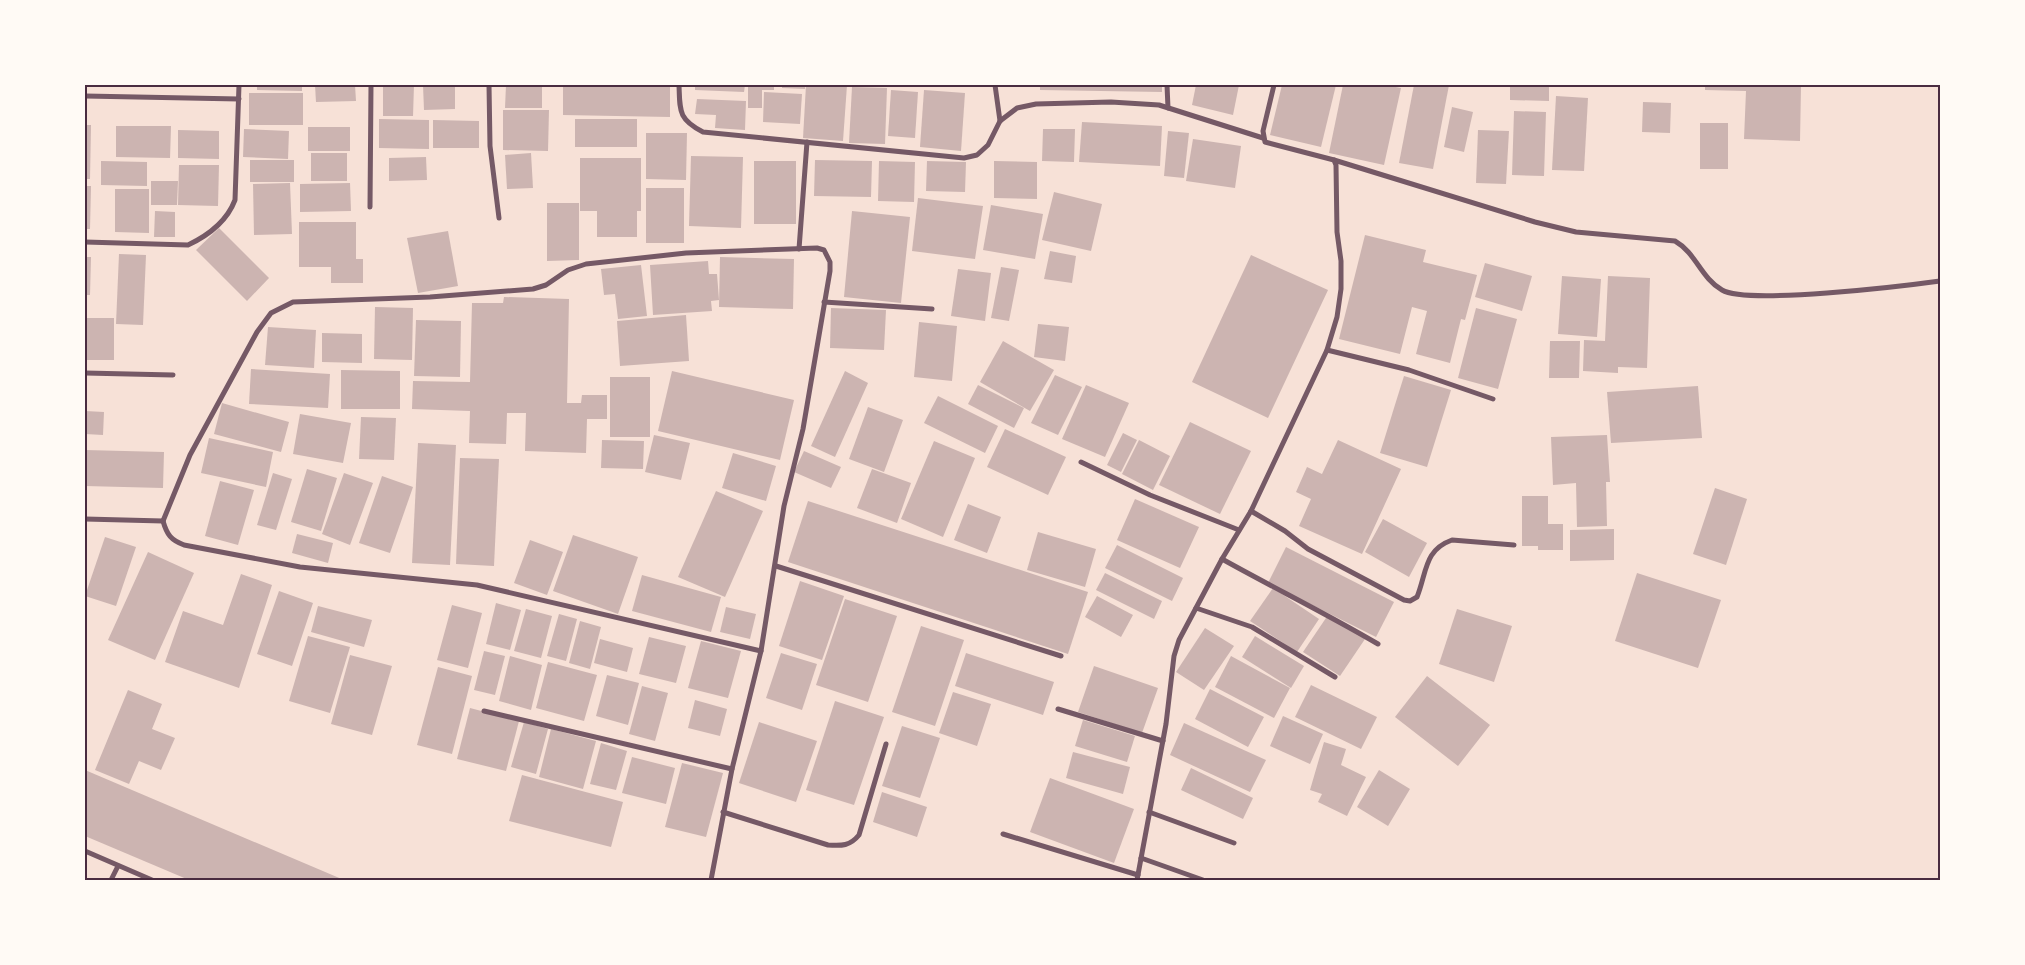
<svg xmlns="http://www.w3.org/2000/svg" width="2025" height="965" font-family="'Titillium Web',sans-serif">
  <rect width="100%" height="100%" fill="#f7e1d7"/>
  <g fill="#ccb4b1">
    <polygon points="257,85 302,85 302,91 257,90"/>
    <polygon points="315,85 355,85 356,101 316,102"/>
    <polygon points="383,85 414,85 413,116 383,116"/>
    <polygon points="423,85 455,85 455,109 424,110"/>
    <polygon points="506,85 542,85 542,108 505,108"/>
    <polygon points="563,85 670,85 670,117 563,115"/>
    <polygon points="695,85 745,85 744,92 695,90"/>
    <polygon points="748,85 774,85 774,90 762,90 762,108 748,108"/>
    <polygon points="782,85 805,85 805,89 782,88"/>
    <polygon points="806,85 847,85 843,141 803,138"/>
    <polygon points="1040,85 1162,85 1162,92 1040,90"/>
    <polygon points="1196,85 1239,85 1233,115 1192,105"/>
    <polygon points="1282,85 1336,85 1321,147 1270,135"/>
    <polygon points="1343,85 1385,85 1401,88 1384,165 1329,153"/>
    <polygon points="1414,85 1449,85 1433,169 1399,163"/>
    <polygon points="1510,85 1549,85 1549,101 1510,100"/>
    <polygon points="1705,85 1801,85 1800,141 1744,139 1746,91 1705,90"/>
    <polygon points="852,87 887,88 885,144 849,143"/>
    <polygon points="891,90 918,92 915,138 888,136"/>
    <polygon points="924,90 965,93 961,151 920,147"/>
    <polygon points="764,92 802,94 800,124 763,122"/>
    <rect x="249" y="93" width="54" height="32"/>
    <polygon points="1556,96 1588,98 1584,171 1552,170"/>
    <polygon points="697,99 746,101 745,130 715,128 716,115 695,114"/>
    <polygon points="1643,102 1671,103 1670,133 1642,132"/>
    <polygon points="1452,107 1473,112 1464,152 1444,147"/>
    <polygon points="503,110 549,110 548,151 503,150"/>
    <polygon points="1514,111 1546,112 1544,176 1512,175"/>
    <polygon points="379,119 429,120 429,149 379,148"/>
    <rect x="575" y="119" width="62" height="28"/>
    <polygon points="433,120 479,121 479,148 433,148"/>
    <polygon points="1082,122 1162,126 1160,166 1079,162"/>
    <rect x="1700" y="123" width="28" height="46"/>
    <polygon points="85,125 91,125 90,179 85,179"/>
    <polygon points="116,126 171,126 170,158 116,157"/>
    <rect x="308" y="127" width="42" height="24"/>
    <polygon points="244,129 289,131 288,159 243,157"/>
    <polygon points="1043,129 1075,129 1074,162 1042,161"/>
    <polygon points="178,130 219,131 219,159 178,158"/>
    <polygon points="1478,130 1509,131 1506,184 1476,183"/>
    <polygon points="1168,131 1189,133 1184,178 1164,176"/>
    <polygon points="646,133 687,133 686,180 646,179"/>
    <polygon points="1193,139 1241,146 1235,188 1186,181"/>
    <rect x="311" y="153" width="36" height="28"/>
    <polygon points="531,153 533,188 507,189 505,155"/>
    <polygon points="691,156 743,157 741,228 689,226"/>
    <polygon points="426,157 427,180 389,181 389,158"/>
    <polygon points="580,158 641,158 641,211 637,211 637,237 597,237 597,211 580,211"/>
    <rect x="250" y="160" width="44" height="22"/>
    <polygon points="815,160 872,161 871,197 814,196"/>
    <polygon points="101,161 147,162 147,186 101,185"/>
    <rect x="754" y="161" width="42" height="63"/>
    <polygon points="879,161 915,162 914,202 878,201"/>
    <polygon points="927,161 966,162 965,192 926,191"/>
    <polygon points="994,161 1037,162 1037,199 994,198"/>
    <polygon points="179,165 219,165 218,206 178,205"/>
    <polygon points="151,181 178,181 177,205 151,205"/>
    <polygon points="290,183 292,234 254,235 253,184"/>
    <polygon points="350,183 351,211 300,212 300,184"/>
    <polygon points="85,186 91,186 90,229 85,229"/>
    <rect x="646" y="188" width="38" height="55"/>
    <polygon points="115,189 149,189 149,233 115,232"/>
    <polygon points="1054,192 1102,204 1091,251 1042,240"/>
    <polygon points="918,198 983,206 975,259 912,251"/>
    <polygon points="547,203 579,203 579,260 547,261"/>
    <polygon points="991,205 1043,214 1035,259 983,250"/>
    <polygon points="155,211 175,212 175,237 154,237"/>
    <polygon points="852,211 910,217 901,303 844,297"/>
    <polygon points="299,222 356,222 356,259 363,259 363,283 331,283 331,267 299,267"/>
    <polygon points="219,228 269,278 247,301 196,250"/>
    <polygon points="448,231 458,286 418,293 407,238"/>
    <polygon points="1365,235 1426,250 1423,262 1477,275 1465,320 1461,319 1450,363 1416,354 1427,311 1412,307 1400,354 1339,339"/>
    <polygon points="1050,251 1076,256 1072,283 1044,279"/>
    <polygon points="119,254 146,255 143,325 116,324"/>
    <polygon points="1251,255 1328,290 1268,418 1192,382"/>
    <polygon points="85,257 91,257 90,295 85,295"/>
    <polygon points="720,257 794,259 793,309 719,307"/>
    <polygon points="708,261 709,274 717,274 719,300 711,301 712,311 653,315 650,265"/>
    <polygon points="1485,263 1532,276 1522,311 1475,297"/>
    <polygon points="641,265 647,316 618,319 615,294 604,295 601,269"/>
    <polygon points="1001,267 1019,270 1009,321 991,318"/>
    <polygon points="958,269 991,273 985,321 951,316"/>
    <polygon points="1562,276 1601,279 1597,337 1558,334"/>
    <polygon points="1608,276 1650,278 1647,368 1618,367 1618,373 1583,371 1584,340 1605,341"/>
    <polygon points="504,297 569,299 567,403 581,403 582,395 607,395 607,419 587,419 586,453 525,451 526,413 507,413 506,444 469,443 470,411 412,409 413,381 470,382 472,303 503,303"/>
    <polygon points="375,307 413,308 412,360 374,359"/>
    <polygon points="831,308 886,310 884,350 830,348"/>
    <polygon points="1476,308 1517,319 1498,389 1458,378"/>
    <polygon points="686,315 689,361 620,366 617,321"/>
    <rect x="85" y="318" width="29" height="42"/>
    <polygon points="416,320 461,321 460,377 414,376"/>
    <polygon points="919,322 957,326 952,381 914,377"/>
    <polygon points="1038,324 1069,327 1065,361 1034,357"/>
    <polygon points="268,327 316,330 314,368 265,365"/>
    <polygon points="322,333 362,334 362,363 322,362"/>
    <polygon points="1003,341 1054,370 1030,411 980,382"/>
    <polygon points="1550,341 1580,341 1579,378 1549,378"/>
    <polygon points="251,369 330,374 328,408 249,404"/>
    <polygon points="341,370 400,371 400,409 341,409"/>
    <polygon points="672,371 794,400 780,460 658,431"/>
    <polygon points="845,371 868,383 835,457 811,446"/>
    <polygon points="1055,375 1082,387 1058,435 1031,423"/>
    <polygon points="1404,376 1451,390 1427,467 1380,453"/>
    <rect x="610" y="377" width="40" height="60"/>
    <polygon points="978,385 1024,408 1014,428 968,404"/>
    <polygon points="1086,385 1129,403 1105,457 1062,439"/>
    <polygon points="1698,386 1702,438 1611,443 1607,392"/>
    <polygon points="938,396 998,426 985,453 924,423"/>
    <polygon points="222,403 289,422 281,452 214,434"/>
    <polygon points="868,407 903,420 884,472 849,459"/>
    <polygon points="85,411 104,412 103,435 85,434"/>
    <polygon points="300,414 351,423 343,463 293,454"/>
    <polygon points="361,417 396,418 394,460 359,459"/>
    <polygon points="1190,422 1251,451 1220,514 1159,485"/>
    <polygon points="1005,429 1066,457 1048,495 987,467"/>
    <polygon points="1123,433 1137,440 1121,472 1107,465"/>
    <polygon points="654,435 690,443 681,480 645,472"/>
    <polygon points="1607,435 1610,482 1606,482 1607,526 1577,527 1576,483 1553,485 1551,437"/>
    <polygon points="209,438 273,452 266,487 201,473"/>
    <polygon points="602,440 644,441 643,469 601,468"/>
    <polygon points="1139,440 1170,456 1153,490 1122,474"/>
    <polygon points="1338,440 1401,469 1362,554 1299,526 1311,499 1296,492 1307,467 1322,474"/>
    <polygon points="934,441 975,458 943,537 901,519"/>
    <polygon points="418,443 456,445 450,565 412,563"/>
    <polygon points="85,450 164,452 163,488 85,486"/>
    <polygon points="804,451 841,467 831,488 794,472"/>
    <polygon points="733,453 776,466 766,501 722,488"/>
    <polygon points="460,458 499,459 494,566 456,564"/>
    <polygon points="307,469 337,478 321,531 291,522"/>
    <polygon points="872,469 911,483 897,523 857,508"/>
    <polygon points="273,473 292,479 276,530 257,525"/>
    <polygon points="344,473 373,483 350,545 322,534"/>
    <polygon points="382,476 413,487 390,553 359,543"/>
    <polygon points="220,481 254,490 238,545 205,536"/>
    <polygon points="1715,488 1747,499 1726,565 1693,554"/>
    <polygon points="716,491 763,511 725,597 678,577"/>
    <polygon points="1522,496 1548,496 1548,524 1563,524 1563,550 1538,550 1538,546 1522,546"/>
    <polygon points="1135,499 1199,527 1180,568 1117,540"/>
    <polygon points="808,501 1088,592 1068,654 788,562"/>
    <polygon points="968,504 1001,517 987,553 954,540"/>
    <polygon points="1383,519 1427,543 1409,577 1365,552"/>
    <polygon points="1614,529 1614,560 1570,561 1570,530"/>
    <polygon points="1038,532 1096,549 1085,587 1027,570"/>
    <polygon points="297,534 333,543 328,563 292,553"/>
    <polygon points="573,535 638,557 618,614 553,591"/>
    <polygon points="105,537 136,547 116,606 85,596"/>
    <polygon points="530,540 563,552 547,595 514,583"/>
    <polygon points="1117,545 1183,578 1172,601 1105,568"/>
    <polygon points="1286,547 1394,602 1376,637 1268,583"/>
    <polygon points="148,552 194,573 155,660 108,640"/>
    <polygon points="1105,573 1162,601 1154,619 1096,590"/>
    <polygon points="1637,573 1721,600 1698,668 1615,641"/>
    <polygon points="241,574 272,585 239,688 165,662 183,611 223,625"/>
    <polygon points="642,575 721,597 711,632 632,611"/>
    <polygon points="800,581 844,596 822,660 779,646"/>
    <polygon points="1273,588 1319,619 1297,652 1250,621"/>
    <polygon points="279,591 313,603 292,666 257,654"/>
    <polygon points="1097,596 1133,615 1121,637 1085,617"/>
    <polygon points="845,599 897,616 868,702 816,685"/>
    <polygon points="496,603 521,610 510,650 486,644"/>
    <polygon points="452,605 482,613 468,668 437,660"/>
    <polygon points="318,606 372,620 364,647 311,632"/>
    <polygon points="726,607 756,614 750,639 720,632"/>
    <polygon points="526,609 552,616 541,658 514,651"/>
    <polygon points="1457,609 1512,626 1494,682 1439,664"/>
    <polygon points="559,614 577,619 566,661 547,656"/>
    <polygon points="1328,615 1365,639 1340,676 1303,652"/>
    <polygon points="580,621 601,627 590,669 569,663"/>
    <polygon points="921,626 964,640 935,726 892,712"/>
    <polygon points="1205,628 1234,646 1204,690 1176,672"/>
    <polygon points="308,636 350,647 330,713 289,701"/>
    <polygon points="1255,636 1304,666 1291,688 1242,657"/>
    <polygon points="649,637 686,646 676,683 639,674"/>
    <polygon points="600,639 633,648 627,672 594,663"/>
    <polygon points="701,641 741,651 728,698 688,688"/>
    <polygon points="484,651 505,656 495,695 474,690"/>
    <polygon points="781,653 817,664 802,710 766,698"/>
    <polygon points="966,653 1054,682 1043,715 955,686"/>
    <polygon points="350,655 392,666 372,735 331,724"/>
    <polygon points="510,656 542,665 531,710 499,701"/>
    <polygon points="1231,656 1290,688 1274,718 1215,687"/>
    <polygon points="548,662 597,675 584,721 536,708"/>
    <polygon points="1094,666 1158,688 1142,733 1078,712"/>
    <polygon points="438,667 472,676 452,754 417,745"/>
    <polygon points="607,675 639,683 628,725 596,716"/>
    <polygon points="1427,676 1490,725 1458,766 1395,717"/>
    <polygon points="1311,685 1377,717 1361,749 1295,717"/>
    <polygon points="642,686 668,693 655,741 629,734"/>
    <polygon points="1210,689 1264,717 1248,747 1195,719"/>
    <polygon points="128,690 162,704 152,729 175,738 161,770 139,761 129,784 95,770"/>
    <polygon points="953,692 991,704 977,746 939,733"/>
    <polygon points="695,700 727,709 720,736 688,728"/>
    <polygon points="835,701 884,717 854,805 806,790"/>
    <polygon points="470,708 519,721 506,771 457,759"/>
    <polygon points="1283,716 1323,734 1310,764 1270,746"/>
    <polygon points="1083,720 1135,736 1127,762 1075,746"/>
    <polygon points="524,722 548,729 536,774 511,767"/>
    <polygon points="759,722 817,741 796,802 739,783"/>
    <polygon points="1184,723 1266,760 1250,792 1170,755"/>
    <polygon points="902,726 940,738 920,798 882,786"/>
    <polygon points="551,729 596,741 583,789 539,777"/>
    <polygon points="1324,742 1346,749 1341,765 1366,777 1347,816 1318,802 1322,794 1310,790"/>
    <polygon points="601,743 627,751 616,790 590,784"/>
    <polygon points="1073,752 1130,767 1123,794 1066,778"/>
    <polygon points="632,757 675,768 666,804 622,793"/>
    <polygon points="682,763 723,773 706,837 665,827"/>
    <polygon points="1191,768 1253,798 1243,819 1181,790"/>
    <polygon points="85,770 344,880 189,880 85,836"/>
    <polygon points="1379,770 1410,789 1388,826 1357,807"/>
    <polygon points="522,775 623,802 611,847 509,821"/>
    <polygon points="1050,778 1134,809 1114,863 1030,832"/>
    <polygon points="882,792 927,807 917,837 873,822"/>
  </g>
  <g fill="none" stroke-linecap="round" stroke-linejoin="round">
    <g stroke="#755966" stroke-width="5">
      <polyline points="489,85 490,146 499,218"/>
      <path d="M679,85c1,26 -1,34 24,47l261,26 13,-3 11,-10 12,-24 17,-13 19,-4 75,-2 48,3 104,33"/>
      <polyline points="995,85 1000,121"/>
      <polyline points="1167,85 1168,108"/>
      <polyline points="85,96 239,99"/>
      <path d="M1334,160l201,62 41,10 99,9c21,12 26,37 47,49 25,15 182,-4 218,-9"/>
      <polyline points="370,207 371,85"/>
      <path d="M85,242l103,3c19,-9 39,-24 47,-45l4,-115"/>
      <polyline points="799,249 807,142"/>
      <polyline points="824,302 932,309"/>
      <polyline points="1327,350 1409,370 1493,399"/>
      <polyline points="85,373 173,375"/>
      <polyline points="1081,462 1150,495 1239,530"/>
      <path d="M1251,511l34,20 23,18 96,51 6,1 7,-4c10,-25 7,-47 35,-57l62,5"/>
      <polyline points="85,519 163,521"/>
      <polyline points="163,521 190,455 257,332 271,313 293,302 430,297 533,289 546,285 568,270 586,264 686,253 817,248 824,250 830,262 830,271 803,429 784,506 761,651 732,769 711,880"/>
      <path d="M163,521c4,14 8,19 21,24l116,22 177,18 284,66"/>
      <path d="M1222,559c52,29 105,55 156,85"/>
      <polyline points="776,566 1061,656"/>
      <polyline points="1196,608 1252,627 1335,677"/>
      <polyline points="1058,709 1163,741"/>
      <polyline points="484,711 732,769"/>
      <path d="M723,812l105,33c14,1 22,1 31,-10l27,-91"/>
      <polyline points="1149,812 1234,843"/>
      <polyline points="1003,834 1138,875"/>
      <polyline points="85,851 152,880"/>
      <polyline points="1141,858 1203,880"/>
      <polyline points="111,880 118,866"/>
      <polyline points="1137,880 1166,724 1174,656 1179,640 1222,559 1251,511 1327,350 1337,317 1341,289 1341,261 1337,232 1336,165 1334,160 1265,142 1263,131 1274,85"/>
    </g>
  </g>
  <rect width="2025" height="965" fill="none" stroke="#fffaf5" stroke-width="172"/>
  <rect x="86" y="86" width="1853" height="793" fill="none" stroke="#4a2c40" stroke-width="2"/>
</svg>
